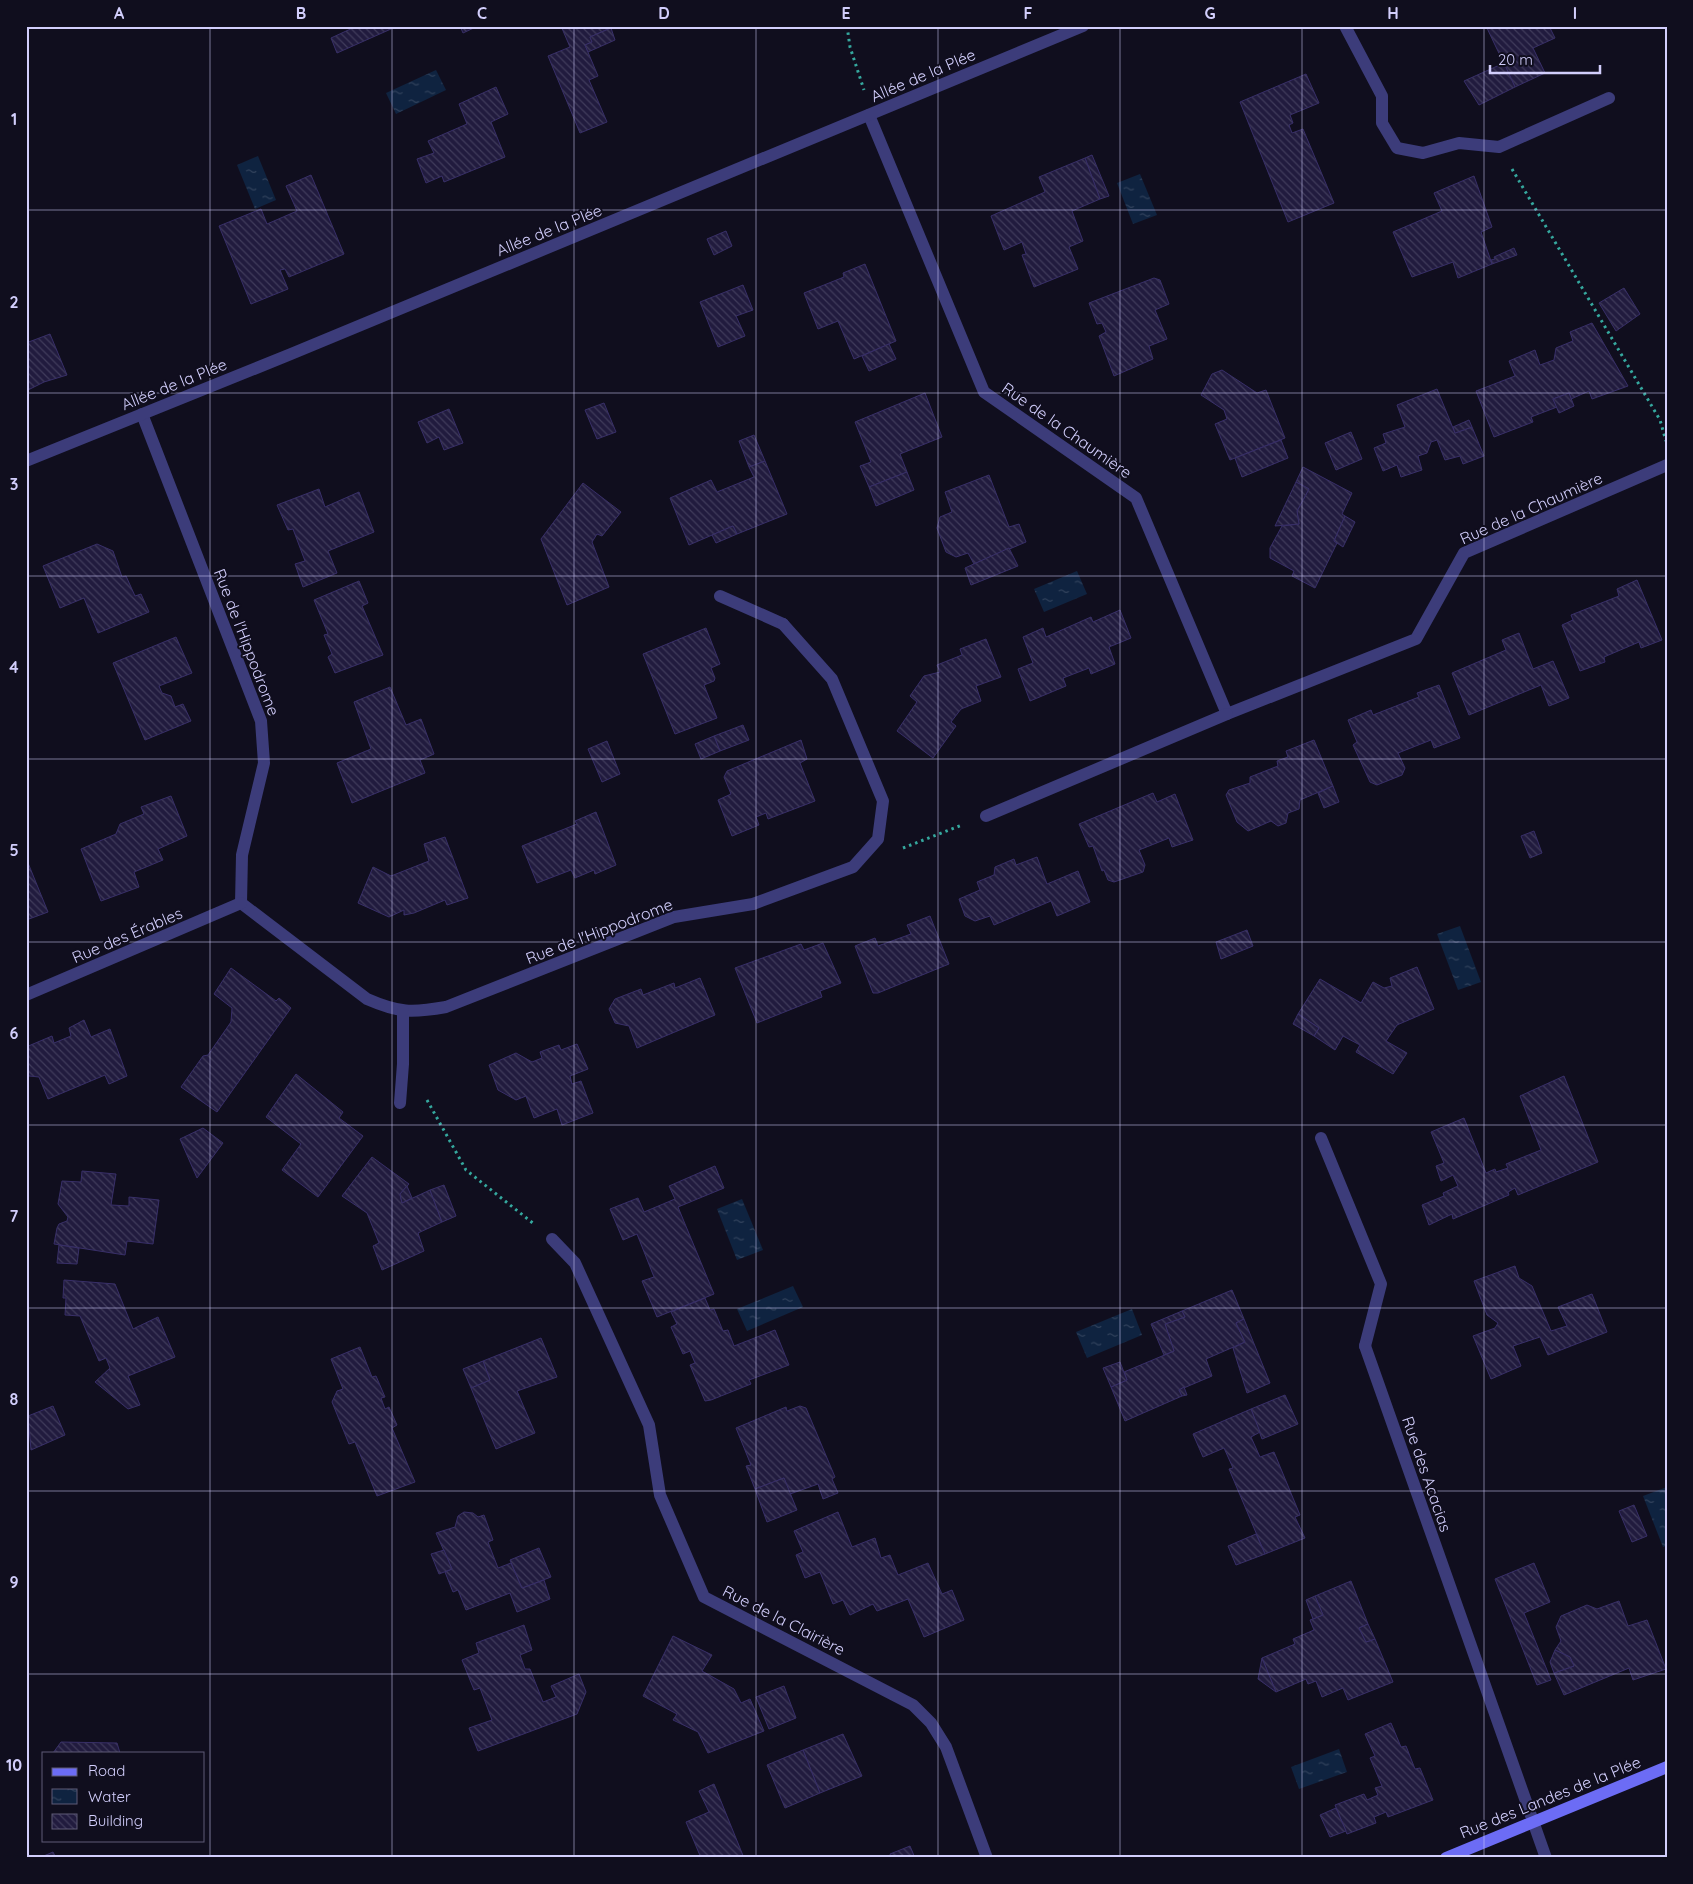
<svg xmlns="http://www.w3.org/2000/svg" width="1693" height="1884" font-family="Quicksand,sans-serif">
  <defs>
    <pattern id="water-ripples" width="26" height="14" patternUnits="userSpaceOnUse" patternTransform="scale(1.25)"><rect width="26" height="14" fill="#0f2340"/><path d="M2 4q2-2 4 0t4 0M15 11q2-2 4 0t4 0" fill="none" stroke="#31425c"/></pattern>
    <pattern id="building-back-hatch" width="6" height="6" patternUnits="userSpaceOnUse" patternTransform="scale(1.25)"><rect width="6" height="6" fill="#211b3e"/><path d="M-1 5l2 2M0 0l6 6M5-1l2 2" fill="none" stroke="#403b5b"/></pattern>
  </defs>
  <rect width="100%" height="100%" fill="#100e1e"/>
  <g fill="url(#water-ripples)">
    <polygon points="436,70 446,90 396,114 386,93"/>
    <polygon points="258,156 276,200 255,209 237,165"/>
    <polygon points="1140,174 1157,215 1133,224 1117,183"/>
    <polygon points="1077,571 1087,594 1044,612 1034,589"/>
    <polygon points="1460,926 1481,982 1458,990 1437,934"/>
    <polygon points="742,1199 763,1250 737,1260 717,1209"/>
    <polygon points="793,1286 803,1307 747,1331 737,1309"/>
    <polygon points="1132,1309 1142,1335 1087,1358 1076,1332"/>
    <polygon points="1667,1487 1667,1546 1663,1547 1643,1496"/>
    <polygon points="1339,1749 1347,1772 1299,1789 1291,1767"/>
  </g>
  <g fill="url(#building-back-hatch)" stroke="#382f68">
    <polygon points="357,26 390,26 391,29 337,53 331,38"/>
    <polygon points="460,26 478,26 463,33"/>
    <polygon points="561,26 615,26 590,37 592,42 585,45 598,76 589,80 607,122 580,133 548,56 570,47"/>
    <polygon points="1486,26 1549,26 1555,38 1533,48 1545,73 1515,87"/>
    <polygon points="611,28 615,40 588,52 585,45 592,42 590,37"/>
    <polygon points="1504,63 1515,87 1479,105 1464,81"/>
    <polygon points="1306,74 1319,103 1290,115 1293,123 1289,125 1292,133 1303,129 1334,203 1288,222 1240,102"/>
    <polygon points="496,87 508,114 491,122 505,157 444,182 442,176 426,183 417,159 434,153 428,141 467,124 459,104"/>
    <polygon points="1092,155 1109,196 1100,199 1085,158"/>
    <polygon points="1085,158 1100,199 1072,211 1083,241 1069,247 1078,269 1034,287 1022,255 1026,254 1022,242 1004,250 991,216 1045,192 1039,177"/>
    <polygon points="311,175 344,254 289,277 285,269 280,270 288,289 251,304 219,226 261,209 267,224 297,211 286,186"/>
    <polygon points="1474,176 1492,227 1481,232 1492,264 1458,278 1453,262 1412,277 1393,232 1442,211 1434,193"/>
    <polygon points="726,231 732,246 714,255 707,239"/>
    <polygon points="1514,248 1517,255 1492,264 1491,260 1495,259 1494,257"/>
    <polygon points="865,264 896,341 854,359 838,321 818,329 804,293 844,277 843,273"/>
    <polygon points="1154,278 1160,280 1169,304 1155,310 1167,339 1149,346 1153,359 1114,376 1099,336 1106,332 1102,323 1097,324 1089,303"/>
    <polygon points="743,285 753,310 736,316 745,336 718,347 700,302"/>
    <polygon points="1624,288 1640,314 1616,331 1599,303"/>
    <polygon points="1592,323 1628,386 1592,399 1589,391 1571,399 1569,393 1553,399 1557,407 1531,417 1533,422 1494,437 1476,391 1515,376 1509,361 1535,350 1540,365 1554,360 1556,348 1573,341 1570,332"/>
    <polygon points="50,334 67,375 44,382 26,391 26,343"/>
    <polygon points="889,344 896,359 869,371 862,356"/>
    <polygon points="1222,370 1257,393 1266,390 1285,438 1230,460 1215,424 1227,419 1224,410 1201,395 1212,374"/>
    <polygon points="1437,389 1455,433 1472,427 1484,456 1463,464 1460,456 1445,460 1437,440 1431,442 1427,453 1418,456 1422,470 1401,477 1397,465 1383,471 1374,448 1386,443 1383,434 1405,427 1397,405"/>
    <polygon points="925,393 942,437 900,454 907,472 869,487 860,466 871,462 855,422"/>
    <polygon points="1569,393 1574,406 1559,413 1553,399"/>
    <polygon points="604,403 616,432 597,439 585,410"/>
    <polygon points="449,409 463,443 444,450 439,437 427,443 418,422"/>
    <polygon points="1469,420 1472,427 1455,433 1453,427"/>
    <polygon points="1351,432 1362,459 1336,470 1325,443"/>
    <polygon points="754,435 765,461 749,467 739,441"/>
    <polygon points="1281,440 1288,458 1242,477 1235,458"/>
    <polygon points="765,461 787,514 737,534 733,526 689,545 670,498 711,480 717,492 754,477 749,467"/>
    <polygon points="1303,467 1352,493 1342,514 1345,516 1334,541 1337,543 1315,588 1292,576 1294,571 1270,558 1270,548 1282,526 1299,524 1297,511 1309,489 1296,482"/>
    <polygon points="907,472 914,490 876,506 869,487"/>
    <polygon points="989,475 1009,527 1019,524 1026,542 974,564 968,553 956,557 946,552 937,528 940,517 952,512 945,492"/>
    <polygon points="1296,482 1309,489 1297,511 1299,524 1275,526"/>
    <polygon points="583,483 621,512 602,536 597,534 592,542 609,587 567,605 541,539"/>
    <polygon points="319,489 325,507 359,492 374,532 328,551 337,573 303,587 295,564 305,561 293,529 288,530 277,505"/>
    <polygon points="1345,516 1355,522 1343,547 1334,541"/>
    <polygon points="733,526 737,534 716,543 712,535"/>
    <polygon points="97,544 113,551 122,577 126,576 135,596 141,594 149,612 98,633 84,598 60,608 43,566"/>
    <polygon points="1009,548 1018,566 971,585 965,568"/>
    <polygon points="1637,580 1662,640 1641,648 1639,642 1604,657 1605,662 1580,671 1562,625 1573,620 1571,615 1619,596 1617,589"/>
    <polygon points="359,581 368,603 362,606 383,655 335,673 328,657 332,654 324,635 328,634 314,600"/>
    <polygon points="1120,610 1131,638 1109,647 1115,664 1091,674 1089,668 1063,678 1066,686 1030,701 1018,669 1033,663 1023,637 1043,628 1046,637 1091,617 1093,622"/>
    <polygon points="706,628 720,664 711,668 715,678 714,681 704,685 717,718 675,734 643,654"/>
    <polygon points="1519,633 1533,669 1553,661 1569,698 1549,706 1541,685 1469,715 1452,673 1506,650 1502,640"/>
    <polygon points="176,637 192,673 159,686 162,693 171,696 175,707 183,704 191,721 145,740 113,663"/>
    <polygon points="986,639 1001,677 976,686 981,701 961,709 951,722 956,726 933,758 897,731 917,702 910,696 924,676 940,672 937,665 962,655 960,649"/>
    <polygon points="1439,685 1460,738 1434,748 1431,740 1398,753 1405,768 1402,775 1377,785 1370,782 1353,745 1357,742 1348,720 1371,710 1373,715 1419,697 1417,693"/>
    <polygon points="390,687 406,725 421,719 434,754 420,760 425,773 352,803 337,763 371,749 354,702"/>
    <polygon points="743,725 749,740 720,751 714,736"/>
    <polygon points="714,736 720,751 701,759 695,744"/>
    <polygon points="801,740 807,759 800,763 815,801 768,819 766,813 756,817 759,825 732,836 718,800 731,794 724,777 727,771"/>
    <polygon points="1314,740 1333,786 1300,800 1299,809 1288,813 1286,823 1278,826 1271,821 1248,831 1237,822 1226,795 1229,790 1250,783 1250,777 1278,766 1277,761 1288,757 1286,751"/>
    <polygon points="607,741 620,774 602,782 588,749"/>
    <polygon points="1333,786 1339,802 1324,808 1318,793"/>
    <polygon points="1153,793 1157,802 1175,794 1193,840 1172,847 1169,838 1139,850 1145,865 1143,872 1114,882 1108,880 1104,870 1102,871 1093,846 1089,847 1079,824"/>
    <polygon points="171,796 187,836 158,849 163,860 134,872 139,887 101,901 81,849 116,834 120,824 144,814 141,807"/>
    <polygon points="596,812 616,865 595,874 594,870 575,878 571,870 537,883 522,846 577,824 575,821"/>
    <polygon points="1534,831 1542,853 1530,858 1521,836"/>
    <polygon points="445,837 468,898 447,905 445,900 414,913 404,915 404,910 389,917 358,903 373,867 391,876 429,861 424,844"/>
    <polygon points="1037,857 1047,884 1078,871 1090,902 1057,916 1051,901 994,925 990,916 975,921 965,916 959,899 980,890 977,882 994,875 995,867 1014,859 1016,865"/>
    <polygon points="26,858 48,912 29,919 26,914"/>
    <polygon points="930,916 949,964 878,993 873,993 855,946 875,938 878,946 911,934 907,925"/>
    <polygon points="1247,930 1253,946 1221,959 1216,942"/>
    <polygon points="823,943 841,983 820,991 822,997 757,1023 735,968 801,944 804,950"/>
    <polygon points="1417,967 1434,1009 1397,1025 1386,1041 1407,1053 1393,1074 1356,1052 1360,1045 1343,1036 1335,1050 1314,1036 1319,1028 1298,1014 1320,979 1361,1003 1373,982 1384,988 1392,986 1390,978"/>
    <polygon points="231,968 276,1001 279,998 291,1008 217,1112 181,1087 203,1056 208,1055 231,1022 232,1008 214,994"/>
    <polygon points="700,978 715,1015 637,1048 629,1026 615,1023 609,1009 615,999 641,989 643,995 674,983 675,988"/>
    <polygon points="1298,1014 1319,1028 1314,1036 1293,1024"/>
    <polygon points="84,1020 91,1037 110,1029 127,1076 109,1084 105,1075 48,1099 39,1077 29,1076 26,1069 26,1047 52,1036 54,1043 71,1036 69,1028"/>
    <polygon points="577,1044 588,1069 570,1076 572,1084 581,1081 593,1113 562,1125 557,1109 534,1118 526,1096 516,1100 498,1090 489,1065 516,1053 532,1062 542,1058 540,1052 559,1045 561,1050"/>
    <polygon points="296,1074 343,1112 339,1118 363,1136 318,1197 282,1170 301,1144 266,1117"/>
    <polygon points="1564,1076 1598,1162 1518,1195 1515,1188 1508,1192 1509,1195 1453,1219 1452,1214 1429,1225 1422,1205 1444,1196 1443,1193 1458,1186 1453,1175 1441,1181 1436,1166 1444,1163 1431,1132 1464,1118 1486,1173 1495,1169 1496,1172 1508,1168 1506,1164 1541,1150 1520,1096"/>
    <polygon points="203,1128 223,1143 197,1178 180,1139"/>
    <polygon points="372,1157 409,1184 400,1194 402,1203 430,1190 442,1222 418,1233 424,1251 382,1270 373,1246 379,1243 367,1213 342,1196"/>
    <polygon points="715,1166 724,1188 678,1207 714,1294 657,1317 642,1281 654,1277 637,1234 623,1240 610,1209 638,1198 644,1212 675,1199 669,1186"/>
    <polygon points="82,1171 116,1174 111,1205 129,1206 129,1197 159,1200 153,1244 127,1241 125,1255 54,1244 57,1228 59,1224 67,1221 68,1217 58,1204 62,1181 81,1182"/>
    <polygon points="444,1185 456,1216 442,1222 430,1190"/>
    <polygon points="407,1186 412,1198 402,1203 400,1194"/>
    <polygon points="59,1245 79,1248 77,1264 57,1263"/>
    <polygon points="1515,1266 1519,1278 1532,1286 1551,1331 1567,1326 1558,1307 1592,1294 1607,1332 1548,1355 1540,1337 1513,1346 1521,1366 1491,1379 1473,1336 1495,1328 1498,1323 1487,1315 1474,1281"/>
    <polygon points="64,1280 115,1284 133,1329 158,1317 175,1357 128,1376 140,1405 128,1409 95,1382 110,1368 106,1358 99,1361 80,1316 65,1315 66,1298 63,1298"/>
    <polygon points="1232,1290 1244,1319 1236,1323 1245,1342 1206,1359 1212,1376 1179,1390 1182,1396 1125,1421 1111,1387 1127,1380 1124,1372 1174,1351 1165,1324 1185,1317 1182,1311"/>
    <polygon points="705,1298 710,1310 714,1309 723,1331 728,1330 734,1346 775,1330 789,1365 749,1380 751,1384 711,1400 705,1401 690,1365 695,1363 690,1351 683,1354 671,1327 677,1324 671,1312"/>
    <polygon points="1182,1311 1185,1317 1165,1324 1174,1351 1164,1355 1151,1324"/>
    <polygon points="1244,1319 1270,1383 1247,1393 1233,1348 1245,1342 1236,1323"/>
    <polygon points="541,1338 557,1377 517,1391 535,1433 496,1449 471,1388 490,1380 483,1361"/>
    <polygon points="360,1347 372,1377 376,1376 385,1397 381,1398 385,1409 389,1407 397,1425 392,1428 415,1482 377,1496 355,1442 349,1444 332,1402 337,1391 343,1389 331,1359"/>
    <polygon points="483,1361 490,1380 471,1388 463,1369"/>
    <polygon points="1120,1362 1127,1380 1111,1387 1103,1368"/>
    <polygon points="1184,1387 1187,1395 1182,1396 1179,1390"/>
    <polygon points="1285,1395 1298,1424 1262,1439 1251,1409"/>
    <polygon points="53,1406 65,1435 31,1450 28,1416"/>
    <polygon points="800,1406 806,1408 835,1477 832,1479 838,1493 823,1499 818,1484 790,1494 784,1478 755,1489 746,1466 751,1465 736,1428 786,1407 787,1411"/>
    <polygon points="1251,1409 1260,1432 1251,1437 1260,1457 1274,1452 1300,1515 1295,1517 1305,1538 1265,1554 1229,1469 1233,1468 1224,1448 1203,1457 1193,1434"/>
    <polygon points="784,1478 797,1510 767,1522 755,1489"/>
    <polygon points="1634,1505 1647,1536 1632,1542 1619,1511"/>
    <polygon points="464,1512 473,1513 478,1517 484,1515 493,1540 488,1542 498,1568 511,1563 522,1588 544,1580 550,1599 517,1612 510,1593 466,1610 458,1590 453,1592 445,1572 452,1569 436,1533 455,1527 458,1516"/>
    <polygon points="838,1512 852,1547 875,1538 881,1558 890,1555 898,1575 928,1563 942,1594 952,1590 964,1620 924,1637 908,1599 877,1611 873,1604 850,1615 843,1600 833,1604 820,1572 805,1578 796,1555 803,1552 794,1531"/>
    <polygon points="1256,1534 1265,1554 1236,1565 1228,1546"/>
    <polygon points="539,1548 551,1577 522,1588 510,1560"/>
    <polygon points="444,1550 452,1569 439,1574 431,1554"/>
    <polygon points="1534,1563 1550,1602 1524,1613 1551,1680 1537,1685 1495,1579"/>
    <polygon points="1351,1581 1368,1624 1359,1628 1366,1642 1375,1639 1393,1682 1348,1700 1343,1688 1322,1697 1316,1681 1308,1684 1306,1679 1276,1692 1262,1658 1295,1644 1293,1639 1314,1630 1310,1620 1323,1615 1315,1596"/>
    <polygon points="1315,1596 1323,1615 1313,1619 1306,1600"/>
    <polygon points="1619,1601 1628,1626 1647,1620 1666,1669 1633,1680 1629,1668 1564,1695 1554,1673 1574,1666 1570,1657 1555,1650 1561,1641 1556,1627 1561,1616 1587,1605 1597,1609"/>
    <polygon points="1368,1624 1375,1639 1366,1642 1359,1628"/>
    <polygon points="524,1625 532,1650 520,1655 525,1669 530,1669 543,1702 556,1697 551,1686 579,1674 586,1692 577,1714 478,1751 469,1728 492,1720 480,1688 474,1690 462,1660 479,1653 476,1643"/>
    <polygon points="673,1636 712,1655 702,1671 734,1689 741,1703 750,1699 764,1731 708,1753 698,1732 673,1720 677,1714 643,1696"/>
    <polygon points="1555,1650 1570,1657 1574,1666 1554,1673 1550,1662"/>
    <polygon points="1262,1658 1276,1692 1258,1679"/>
    <polygon points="784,1686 796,1718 769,1729 756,1697"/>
    <polygon points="1391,1723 1401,1747 1406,1746 1415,1769 1420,1768 1433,1800 1388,1817 1386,1812 1374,1817 1376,1823 1347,1834 1335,1805 1364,1794 1367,1800 1378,1795 1375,1788 1382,1786 1370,1758 1375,1756 1365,1734"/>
    <polygon points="843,1734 862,1776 820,1793 803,1750"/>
    <polygon points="61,1742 117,1743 120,1753 53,1753"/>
    <polygon points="803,1750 820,1793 785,1808 767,1765"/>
    <polygon points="714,1784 744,1858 701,1858 686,1822 709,1812 699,1791"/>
    <polygon points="1336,1808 1346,1831 1330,1837 1320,1815"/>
    <polygon points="910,1846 915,1858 891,1858 890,1854"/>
    <polygon points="53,1852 56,1858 39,1858"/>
  </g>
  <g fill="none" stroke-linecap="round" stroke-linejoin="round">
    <g stroke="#35a89e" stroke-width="3" stroke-dasharray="2.5 4" stroke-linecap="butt">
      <polyline points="847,26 850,47 864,90"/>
      <polyline points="1512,169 1660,420 1666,441"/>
      <polyline points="903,848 962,825"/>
      <polyline points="427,1100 466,1170 534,1224"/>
    </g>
    <g stroke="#3c3c7a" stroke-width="12">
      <polyline points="720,596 783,624"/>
      <polyline points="1321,1138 1381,1284 1365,1346"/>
    </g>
    <g stroke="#3c3c7a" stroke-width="12">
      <polyline points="1345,26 1382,96 1382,123 1397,148 1423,153 1459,143 1499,147 1609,98"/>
      <polyline points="869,115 984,392 1136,498 1227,714 1416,639 1464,553 1667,465"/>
      <path d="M142,414l119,307 3,42 -22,92 -1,48 126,96c32,14 45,14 79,8l228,-90 79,-13 100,-37 25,-28 5,-38 -51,-122 -49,-55"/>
      <polyline points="26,461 291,354 1083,26"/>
      <polyline points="986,816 1227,714"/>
      <polyline points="26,995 241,903"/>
      <polyline points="400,1103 403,1064 403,1011"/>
      <polyline points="552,1239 575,1263 649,1425 660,1495 704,1597 913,1705 931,1723 946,1747 987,1858"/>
      <polyline points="1365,1346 1546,1858"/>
    </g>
    <polyline stroke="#6c6cf5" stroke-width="12" points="1446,1858 1667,1767"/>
  </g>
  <path fill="none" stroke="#d2cefc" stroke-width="1" stroke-opacity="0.55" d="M210,26v1832M392,26v1832M574,26v1832M756,26v1832M938,26v1832M1120,26v1832M1302,26v1832M1484,26v1832M26,210h1641M26,393h1641M26,576h1641M26,759h1641M26,942h1641M26,1125h1641M26,1308h1641M26,1491h1641M26,1674h1641"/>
  <g text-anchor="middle" stroke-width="4" stroke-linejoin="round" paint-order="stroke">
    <g font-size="16" fill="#d2cefc" stroke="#100e1e">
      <text transform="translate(923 75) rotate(-23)" y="6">Allée de la Plée</text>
      <text transform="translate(549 230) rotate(-22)" y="6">Allée de la Plée</text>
      <text transform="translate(174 384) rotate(-22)" y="6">Allée de la Plée</text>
      <text transform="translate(1067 430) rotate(35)" y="6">Rue de la Chaumière</text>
      <text transform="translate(1531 508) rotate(-24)" y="6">Rue de la Chaumière</text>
      <text transform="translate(247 642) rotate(69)" y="6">Rue de l'Hippodrome</text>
      <text transform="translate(599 931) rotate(-21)" y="6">Rue de l'Hippodrome</text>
      <text transform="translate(127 935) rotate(-23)" y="6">Rue des Érables</text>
      <text transform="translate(1427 1474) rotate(71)" y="6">Rue des Acacias</text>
      <text transform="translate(784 1620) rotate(27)" y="6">Rue de la Clairière</text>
      <text transform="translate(1550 1797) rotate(-22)" y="6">Rue des Landes de la Plée</text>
    </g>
  </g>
  <rect width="1693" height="1884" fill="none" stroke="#100e1e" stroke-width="55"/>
  <rect x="42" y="1752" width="162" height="90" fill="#100e1e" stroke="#5e5b77"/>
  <rect x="52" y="1768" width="25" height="8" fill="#6c6cf5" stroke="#5e5b77"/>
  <text x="88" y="1776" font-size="15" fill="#d2cefc">Road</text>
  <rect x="52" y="1789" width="25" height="15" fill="url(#water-ripples)" stroke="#5e5b77"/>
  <text x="88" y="1802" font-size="15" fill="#d2cefc">Water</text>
  <rect x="52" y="1814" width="25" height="15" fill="url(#building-back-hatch)" stroke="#5e5b77"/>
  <text x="88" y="1826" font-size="15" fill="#d2cefc">Building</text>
  <path d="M1490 65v8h110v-8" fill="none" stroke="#d2cefc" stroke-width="2.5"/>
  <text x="1498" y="65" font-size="15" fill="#d2cefc" stroke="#100e1e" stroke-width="4" paint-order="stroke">20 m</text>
  <rect x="28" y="28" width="1638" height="1828" fill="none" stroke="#d2cefc" stroke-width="2"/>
  <g font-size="16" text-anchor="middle" font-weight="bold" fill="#d2cefc">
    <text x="119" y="19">A</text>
    <text x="301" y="19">B</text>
    <text x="482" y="19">C</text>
    <text x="664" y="19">D</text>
    <text x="846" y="19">E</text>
    <text x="1028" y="19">F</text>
    <text x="1210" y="19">G</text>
    <text x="1393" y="19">H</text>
    <text x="1575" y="19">I</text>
    <text x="14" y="125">1</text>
    <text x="14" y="308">2</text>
    <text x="14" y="490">3</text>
    <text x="14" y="673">4</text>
    <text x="14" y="856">5</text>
    <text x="14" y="1039">6</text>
    <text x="14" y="1222">7</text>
    <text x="14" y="1405">8</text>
    <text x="14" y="1588">9</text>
    <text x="14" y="1771">10</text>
  </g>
</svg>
